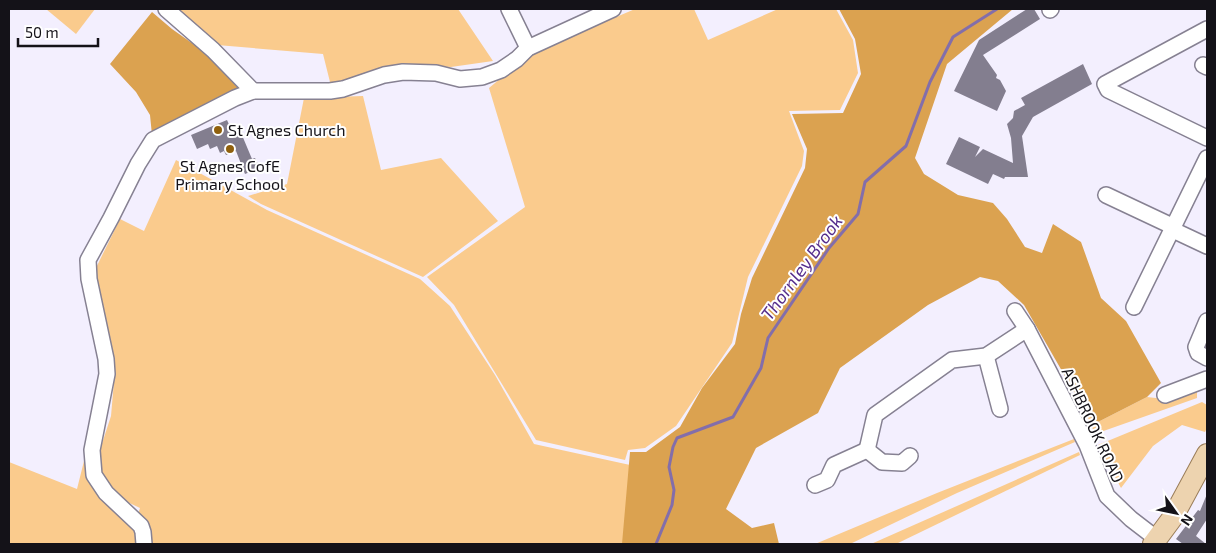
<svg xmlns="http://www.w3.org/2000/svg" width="1216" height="553" font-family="'Exo 2',sans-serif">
  <rect width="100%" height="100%" fill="#f3effe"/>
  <g fill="#facb8d">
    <polygon points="46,9 95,9 76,34"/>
    <polygon points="178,9 458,9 493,61 451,67 416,65 331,86 323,54 217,45"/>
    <polygon points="635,9 694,9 708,40 778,9 836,9 853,40 858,73 840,110 789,111 804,151 802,166 748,277 732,343 676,426 645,448 628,450 625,460 536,440 454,305 427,277 525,207 489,88 530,54"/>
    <polygon points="363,96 381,170 441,158 498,221 423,277 261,204 248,196 287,184 304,98"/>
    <polygon points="176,160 267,210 420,279 450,306 495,375 534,444 653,470 642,544 148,544 138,514 140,508 121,499 105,486 96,462 111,416 115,370 93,274 120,219 144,231"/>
    <polygon points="1197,390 1197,398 1095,434 1085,411 1096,423 1147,397 1164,399"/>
    <polygon points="1202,402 1207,405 1207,428 1205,432 1182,425 1153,446 1121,488 1098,445"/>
    <polygon points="1074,439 1075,442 957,493 850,544 815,544 937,493"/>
    <polygon points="1079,452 1080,455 896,544 871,544"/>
    <polygon points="84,461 88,478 135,525 139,544 9,544 9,462 77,489"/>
  </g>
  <g fill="#dba250">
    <polygon points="839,9 1013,9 947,64 915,158 924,174 958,195 993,203 1007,219 1025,247 1042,253 1053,224 1081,242 1101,298 1126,321 1161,383 1147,397 1096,423 1085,411 1024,305 998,281 980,277 928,305 840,368 818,413 756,448 726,509 752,528 774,523 779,544 622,544 630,452 646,452 680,427 702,388 735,344 741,314 752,278 805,168 807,149 792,114 843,113 861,74 855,39"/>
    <polygon points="152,12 172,29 206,53 240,90 152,135 150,115 136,92 110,64"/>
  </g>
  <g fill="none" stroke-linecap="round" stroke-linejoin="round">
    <polyline stroke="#836eaa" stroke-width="3" points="656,544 672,505 674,490 669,467 673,447 677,438 733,417 761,368 768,338 829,248 858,214 865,182 906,146 930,82 953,37 997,9"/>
  </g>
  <g fill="#837e8f">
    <polygon points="1027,9 1034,9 1040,19 983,55 997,75 996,78 1000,80 1006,91 997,111 954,91 979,40"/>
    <polygon points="1083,64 1092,84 1033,117 1022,136 1028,177 1005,177 1004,179 993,174 988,184 946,164 959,137 980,147 975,157 983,149 1013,163 1011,138 1007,124 1013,118 1014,111 1025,105 1021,98"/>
    <polygon points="227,120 232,131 239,128 252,159 255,158 260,168 245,174 236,151 226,155 224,151 220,153 217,146 210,149 208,144 197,149 191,135"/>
    <polygon points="1207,494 1207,519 1196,536 1206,544 1183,544 1176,539 1198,510 1200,511"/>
  </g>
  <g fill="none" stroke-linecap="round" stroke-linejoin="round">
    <defs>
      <g id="minor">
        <polyline points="166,9 213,50 253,91"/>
        <polyline points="509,9 528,48"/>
        <polyline points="1050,10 1051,9"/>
        <polyline points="1207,29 1105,84 1108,90 1207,138"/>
        <polyline points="1203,65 1207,67"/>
        <polyline points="1106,195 1174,227"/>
        <polyline points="1173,230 1207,246"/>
        <polyline points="1134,307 1207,158"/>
        <polyline points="1015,311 1027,329 1087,445 1107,496 1131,519 1157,539"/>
        <polyline points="1207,321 1196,347 1198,353 1207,358"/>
        <polyline points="986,356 1000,409"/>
        <polyline points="1165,395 1207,379"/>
        <polyline points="867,450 875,415 952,360 986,356 1027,329"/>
        <polyline points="867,450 882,462 902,463 910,456"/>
        <polyline points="815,485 827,480 834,465 867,450"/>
        <polyline points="144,544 143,532 141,526 106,493 94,475 92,450 107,374 106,359 89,279 88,260 111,218 138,164 153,140 235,98 253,91 330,91 343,89 384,75 403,72 436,73 460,79 482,77 501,70 517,59 528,48 613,9"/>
      </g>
      <polyline id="major" points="1153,544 1173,517 1207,454"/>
    </defs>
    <use href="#minor" stroke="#868192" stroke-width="18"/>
    <use href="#major" stroke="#997c58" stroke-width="22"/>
    <use href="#minor" stroke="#fff" stroke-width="15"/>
    <use href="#major" stroke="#edd3af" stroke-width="20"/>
  </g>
  <g fill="#90600d" stroke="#fff" stroke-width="2">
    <circle cx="218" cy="130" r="5"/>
    <circle cx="230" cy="149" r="5"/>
  </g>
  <g text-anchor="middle" stroke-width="4" stroke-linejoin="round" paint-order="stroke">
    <g font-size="16" fill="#141218" stroke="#fff" text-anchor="start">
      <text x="228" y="136">St Agnes Church</text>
      <text x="230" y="172" text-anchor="middle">St Agnes CofE<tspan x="230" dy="18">Primary School</tspan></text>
    </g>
    <g font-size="16" fill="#141218" stroke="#fff">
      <text transform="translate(1093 425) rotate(65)" y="6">ASHBROOK ROAD</text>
    </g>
    <g font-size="18" font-style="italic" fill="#562e8c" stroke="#fff">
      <text transform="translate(802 268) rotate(-54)" y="6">Thornley Brook</text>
    </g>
  </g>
  <rect width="1216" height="553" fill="none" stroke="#141218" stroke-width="20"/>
  <g transform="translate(1176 513) rotate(123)" stroke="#ffffff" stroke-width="4" paint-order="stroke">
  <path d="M0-4L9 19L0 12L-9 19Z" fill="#141218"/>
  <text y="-8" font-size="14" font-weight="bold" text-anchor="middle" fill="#141218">N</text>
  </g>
  <path d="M18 38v8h80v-8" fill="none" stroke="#141218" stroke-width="2.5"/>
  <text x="25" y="38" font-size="15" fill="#141218" stroke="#ffffff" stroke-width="4" paint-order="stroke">50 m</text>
</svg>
